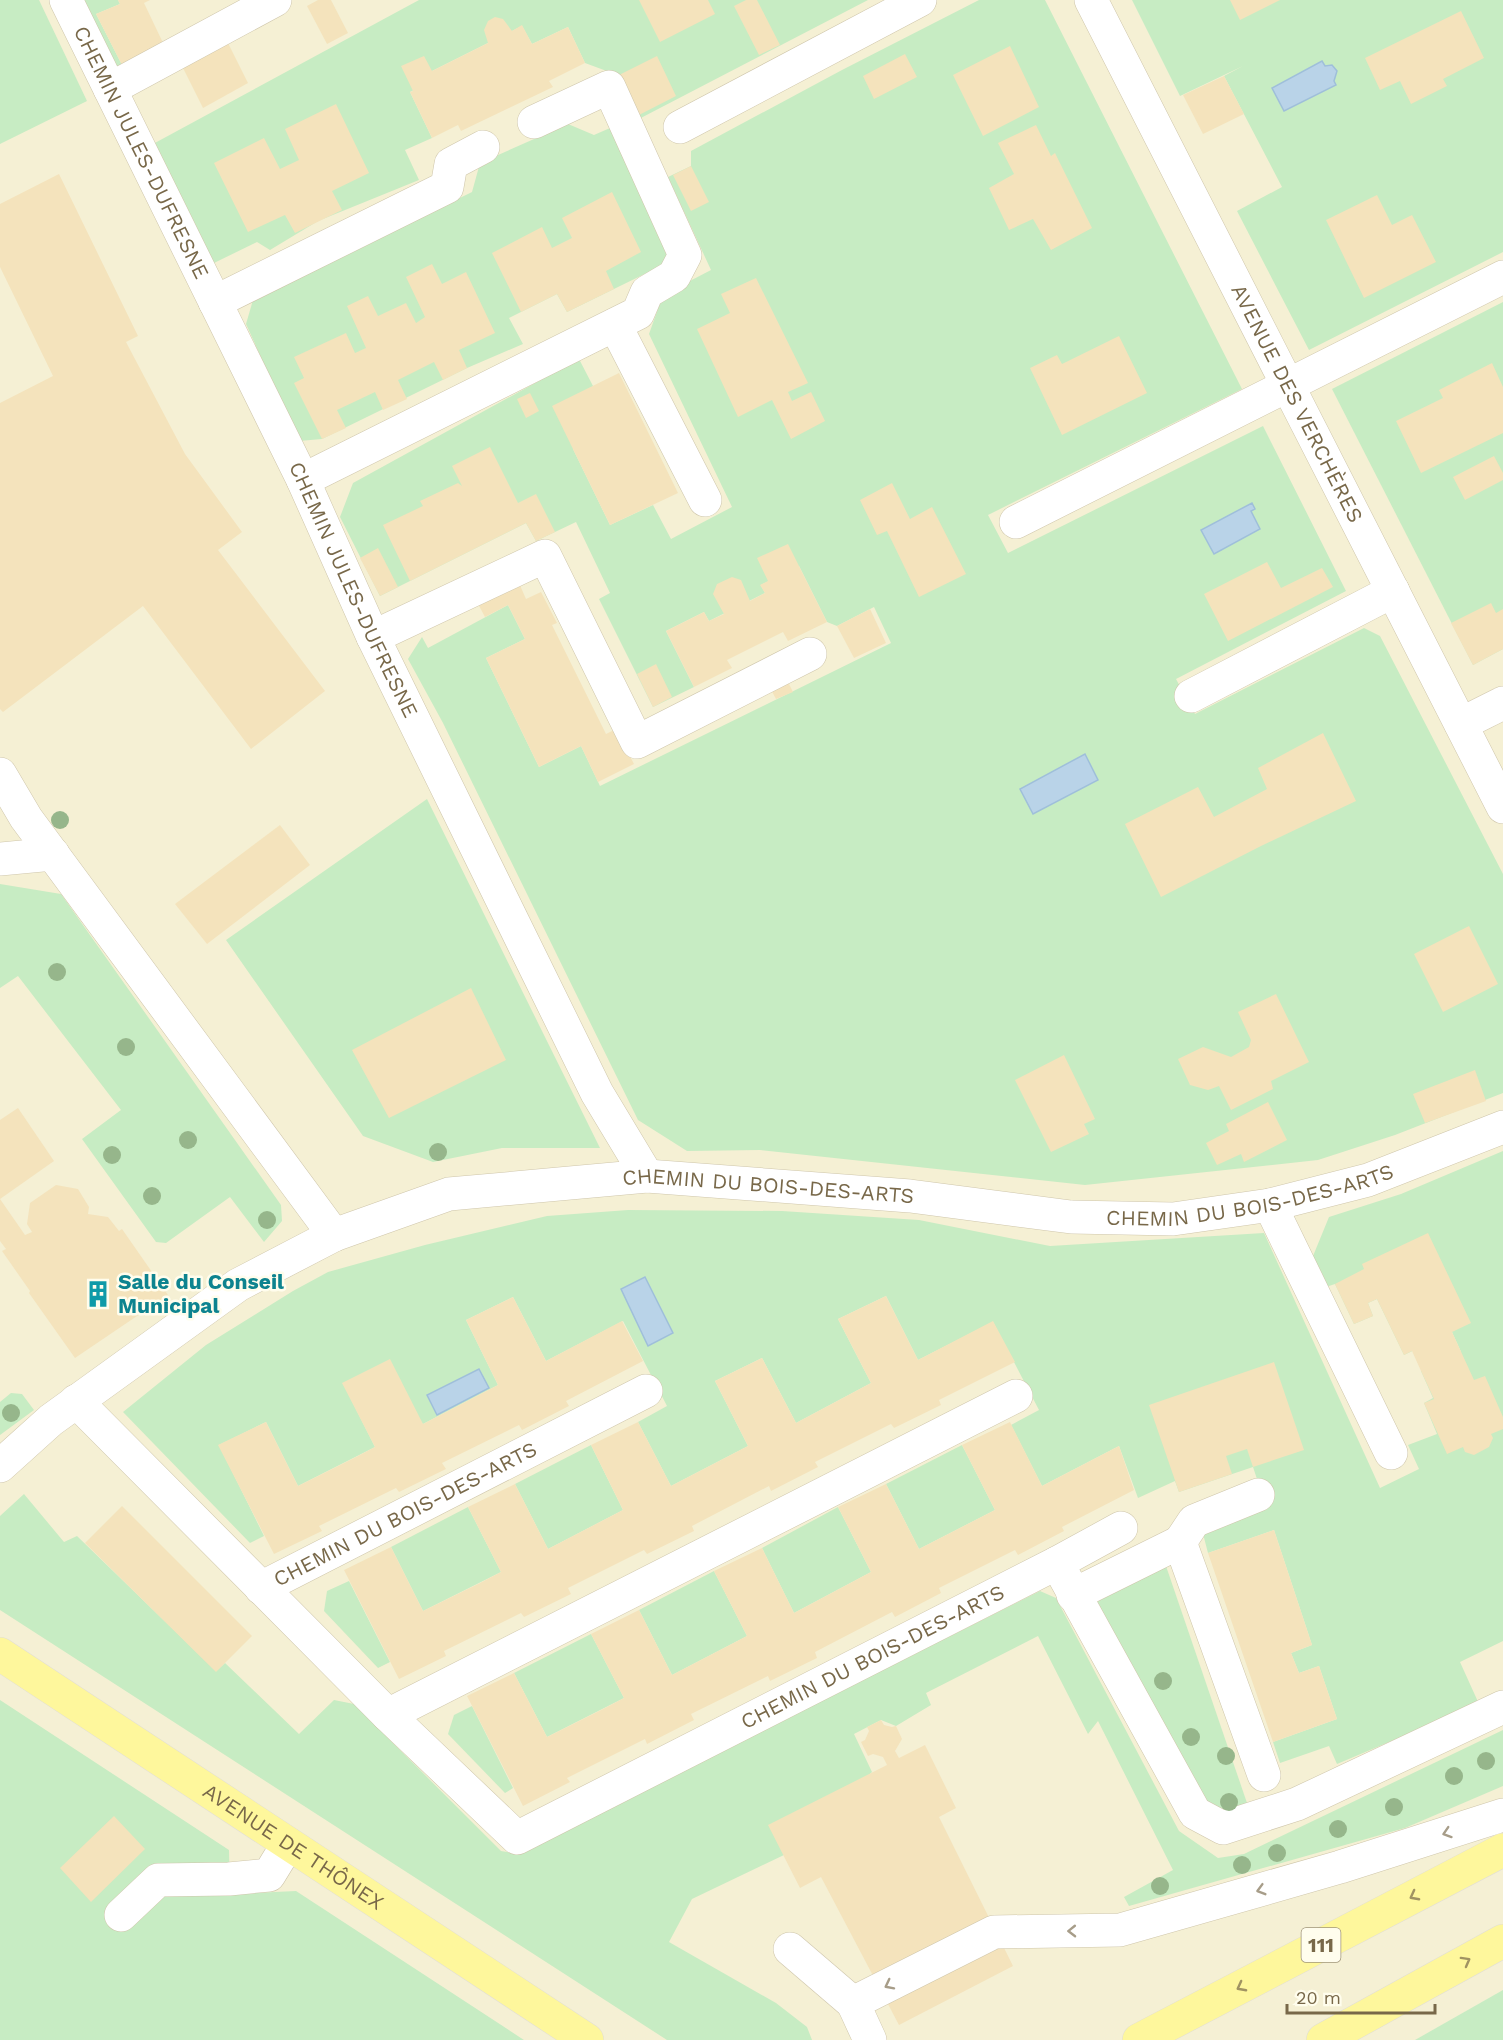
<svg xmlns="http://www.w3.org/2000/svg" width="1503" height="2040" font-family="'Work Sans',sans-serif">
  <rect width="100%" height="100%" fill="#fdfbe6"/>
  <rect fill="#f5f0d4" x="0" y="0" width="1503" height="2040"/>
  <g fill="#c7ecc3">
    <polygon points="0,0 39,0 87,101 0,144"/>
    <polygon points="83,0 118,0 120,4 96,14 122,65 115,69"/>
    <polygon points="419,0 868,0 635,121 612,73 585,63 568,27 532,44 522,26 432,71 436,79 410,92 432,138 405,150 419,180 318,221 270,250 257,242 214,263 153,144"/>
    <polygon points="979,0 1045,0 1242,389 988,515 1008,553 1263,426 1346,591 1176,679 1195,714 1364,628 1380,636 1503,874 1503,1093 1395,1135 1318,1160 1085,1185 760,1150 687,1151 638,1120 443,723 408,659 422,637 428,648 508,605 525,639 486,658 539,767 581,746 600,786 891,643 874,607 837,626 827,622 799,566 761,585 765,593 709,621 704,612 666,631 694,687 653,707 599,599 610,593 576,522 536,541 526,523 380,596 340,517 353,483 579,359 593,386 573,449 610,525 653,505 671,539 732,507 649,334 663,295 711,270 668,177 691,166 691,151 842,70"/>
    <polygon points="1132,0 1503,0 1503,252 1309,350 1237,211 1282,187 1224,76 1243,66 1180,96"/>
    <polygon points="568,124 594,135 610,128 671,253 667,263 567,312 557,294 509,318 523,344 467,368 322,439 299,441 246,324 253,300 472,192 480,163"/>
    <polygon points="1503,302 1503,649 1473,665 1332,389"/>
    <polygon points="427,799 600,1148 502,1148 433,1162 363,1136 226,940"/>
    <polygon points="0,884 61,894 281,1205 282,1221 264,1242 230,1197 166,1243 156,1242 82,1139 121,1110 18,976 0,988"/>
    <polygon points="1503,1151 1503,1641 1460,1662 1479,1704 1337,1764 1329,1746 1280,1763 1273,1742 1337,1719 1319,1666 1299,1673 1291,1653 1312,1645 1274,1530 1208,1553 1202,1530 1267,1509 1253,1467 1179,1492 1175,1481 1138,1498 1119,1446 1042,1486 1011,1425 1039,1410 993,1322 918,1360 886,1296 838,1319 871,1383 796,1423 762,1358 715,1381 748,1446 671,1486 638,1422 667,1406 623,1321 546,1361 513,1297 466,1320 498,1385 423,1424 343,1383 375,1447 298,1486 266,1422 219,1445 264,1536 250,1543 123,1412 206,1345 293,1291 328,1272 425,1245 547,1216 628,1210 782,1211 919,1220 1050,1246 1264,1233 1380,1488 1419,1469 1408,1445 1437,1434 1424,1403 1433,1398 1421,1371 1461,1352 1452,1332 1404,1355 1377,1299 1368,1303 1373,1316 1354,1324 1335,1284 1326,1287 1313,1256 1329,1217 1401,1194"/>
    <polygon points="11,1393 22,1394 34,1410 0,1435 0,1402"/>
    <polygon points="591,1445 623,1510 548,1549 515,1484"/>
    <polygon points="962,1445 995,1510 919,1549 886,1484"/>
    <polygon points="24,1494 64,1542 77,1536 216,1671 225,1663 299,1734 334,1700 354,1704 501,1851 518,1854 1040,1591 1056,1598 1179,1831 1218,1858 1244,1854 1503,1730 1503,1786 1405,1828 1129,1906 1124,1897 1173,1870 1098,1721 1088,1734 1038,1636 926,1693 931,1705 896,1726 881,1720 854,1734 872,1772 784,1855 692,1899 669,1942 776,2003 807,2027 812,2040 667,2040 0,1610 0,1516"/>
    <polygon points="468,1507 501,1572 423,1611 391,1547"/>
    <polygon points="838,1507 871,1572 794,1613 762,1548"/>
    <polygon points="1166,1566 1247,1803 1224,1814 1202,1801 1097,1601"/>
    <polygon points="714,1571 747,1636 672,1675 639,1610"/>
    <polygon points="349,1581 390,1662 378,1668 324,1611 327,1591"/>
    <polygon points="591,1634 624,1698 547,1737 514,1673"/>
    <polygon points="0,1700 229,1850 230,1894 296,1891 524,2040 0,2040"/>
    <polygon points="472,1706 513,1788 505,1793 448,1734 454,1715"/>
    <polygon points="1503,1990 1503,2040 1415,2040"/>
  </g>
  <g fill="#b9d3e8" stroke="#9fbfda" stroke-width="1.5">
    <polygon points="1322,61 1325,66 1332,65 1337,71 1334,81 1336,85 1284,111 1272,88"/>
    <polygon points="1252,503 1255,509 1251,511 1260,529 1214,554 1201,530"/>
    <polygon points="1085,754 1098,780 1033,814 1020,789"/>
    <polygon points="645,1277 673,1333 648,1346 621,1289"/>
    <polygon points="479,1369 489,1388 437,1415 427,1395"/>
  </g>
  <g fill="#f4e3bc">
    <polygon points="118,0 150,0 144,3 164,45 122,65 96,14 120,4"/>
    <polygon points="318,0 331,0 348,33 327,44 307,6"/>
    <polygon points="639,0 708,0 715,14 660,42"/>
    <polygon points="746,0 757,0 780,45 759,55 734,6"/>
    <polygon points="1230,0 1280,0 1240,20"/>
    <polygon points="1461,11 1484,58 1443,79 1447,86 1411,104 1400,81 1380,90 1365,58"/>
    <polygon points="495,17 503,19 512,31 522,25 532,44 568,27 585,63 549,81 553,87 461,131 458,125 432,138 410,92 413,91 401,66 424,56 432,71 488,43 484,30 488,21"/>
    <polygon points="228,43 248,83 203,108 183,68"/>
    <polygon points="1010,46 1039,107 983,136 953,75"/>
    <polygon points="905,54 917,77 874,99 863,76"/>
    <polygon points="657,56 676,96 637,116 617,76"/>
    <polygon points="1224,76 1244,114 1203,134 1183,95"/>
    <polygon points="336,104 369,173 332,191 342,210 295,233 285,215 248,232 214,163 264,138 280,169 299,160 285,129"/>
    <polygon points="1036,125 1051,156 1055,153 1092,228 1051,250 1033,219 1009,230 989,188 1014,174 998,143"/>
    <polygon points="691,166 709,202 691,211 673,175"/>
    <polygon points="59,174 138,336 126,342 185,454 242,532 218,550 325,691 251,749 143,606 3,712 0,709 0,403 53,376 0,267 0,204"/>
    <polygon points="612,192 641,252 606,271 614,289 567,312 557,294 521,312 492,253 542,227 552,248 572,238 562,218"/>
    <polygon points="1377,195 1392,225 1412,215 1436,262 1364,298 1326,220"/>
    <polygon points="432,264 442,284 466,272 495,333 459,350 467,368 443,380 434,362 398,380 407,399 383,410 375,392 337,410 346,428 322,439 294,383 304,378 294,357 346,333 355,353 366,348 347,306 368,296 378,316 406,303 416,323 425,317 406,277"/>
    <polygon points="756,278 808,383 788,392 792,401 811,392 825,421 791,439 772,400 738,417 697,329 730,313 721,294"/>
    <polygon points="1119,336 1147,393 1062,435 1030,368 1057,355 1062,364"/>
    <polygon points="1492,363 1503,387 1503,433 1421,473 1396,421 1443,398 1439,390"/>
    <polygon points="619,373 678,493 610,525 552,406"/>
    <polygon points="530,393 539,411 526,418 517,399"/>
    <polygon points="490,447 518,503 536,494 555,532 536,541 526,523 410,581 383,525 423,506 420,501 458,483 462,486 452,466"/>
    <polygon points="1494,456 1503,473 1503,480 1465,500 1453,477"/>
    <polygon points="892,483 910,519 932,507 966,574 919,597 887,531 877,535 860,500"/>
    <polygon points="788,544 827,622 788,641 783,632 727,660 732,668 694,687 666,631 704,612 709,621 724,614 713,594 717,584 732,577 741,580 750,601 765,593 760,585 768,581 757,558"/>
    <polygon points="378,548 398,587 380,596 360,558"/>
    <polygon points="1267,562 1281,588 1322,568 1333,587 1228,641 1204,594"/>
    <polygon points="519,583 526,599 541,592 557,623 552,625 606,734 616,729 634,764 598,782 581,746 539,767 486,658 525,639 508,605 485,617 477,602"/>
    <polygon points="1491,603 1496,613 1503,609 1503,649 1473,665 1451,623"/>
    <polygon points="870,609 886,643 854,658 837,626"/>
    <polygon points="656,664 672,697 653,707 637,674"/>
    <polygon points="785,676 793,692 776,699 768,684"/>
    <polygon points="1323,733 1356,801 1261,846 1161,897 1125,824 1198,787 1214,817 1267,789 1258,768"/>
    <polygon points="280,825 310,865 207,944 175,904"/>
    <polygon points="1469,926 1498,984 1443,1012 1414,954"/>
    <polygon points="471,988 506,1060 389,1118 352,1050"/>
    <polygon points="1276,994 1309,1062 1271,1081 1273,1089 1231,1110 1219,1086 1208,1090 1190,1085 1178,1059 1203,1047 1231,1057 1249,1047 1251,1040 1238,1012"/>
    <polygon points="1064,1055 1095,1119 1084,1124 1089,1134 1051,1152 1015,1080"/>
    <polygon points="1475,1070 1486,1101 1425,1123 1413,1094"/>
    <polygon points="1268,1102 1287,1140 1244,1162 1241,1154 1217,1165 1206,1143 1229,1131 1226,1124"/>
    <polygon points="18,1108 54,1161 0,1199 0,1120"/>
    <polygon points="56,1185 78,1189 89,1207 88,1214 108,1217 119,1231 122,1229 168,1295 75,1358 29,1293 30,1291 2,1251 6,1249 0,1241 0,1199 25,1235 32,1232 27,1224 30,1203"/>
    <polygon points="1428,1233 1471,1323 1452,1332 1474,1380 1485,1376 1503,1417 1503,1429 1491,1434 1493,1438 1489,1447 1474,1455 1465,1452 1463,1447 1447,1454 1424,1403 1434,1399 1421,1371 1412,1351 1404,1355 1377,1299 1368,1303 1373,1316 1354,1324 1335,1284 1364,1269 1362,1264"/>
    <polygon points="886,1296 918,1360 993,1321 1015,1362 939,1400 941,1405 894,1428 891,1424 815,1462 818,1467 771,1491 769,1486 692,1526 694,1531 647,1554 644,1550 568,1588 571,1594 524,1617 521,1613 444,1651 446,1656 399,1679 344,1570 391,1547 423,1611 480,1583 501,1572 468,1507 515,1484 548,1549 623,1510 591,1445 638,1422 671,1486 748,1446 715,1381 762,1358 796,1423 871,1383 838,1319"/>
    <polygon points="513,1297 546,1361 622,1321 643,1361 566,1401 569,1406 522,1430 519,1425 442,1463 446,1469 399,1492 396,1488 319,1526 322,1531 274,1554 218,1445 266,1422 298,1486 354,1458 375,1447 342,1383 390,1359 423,1424 498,1385 466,1320"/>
    <polygon points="1274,1362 1304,1450 1253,1467 1247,1449 1226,1456 1232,1474 1179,1492 1149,1405"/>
    <polygon points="1010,1422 1042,1486 1119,1446 1134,1490 1062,1527 1064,1531 1018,1555 1015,1550 939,1588 941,1593 895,1617 892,1612 815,1652 817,1658 770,1681 768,1676 691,1714 694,1720 647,1744 645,1739 567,1778 570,1782 523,1806 467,1696 514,1673 547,1737 603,1709 624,1698 591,1634 639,1610 672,1675 747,1636 714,1571 762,1548 794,1613 871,1572 838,1507 886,1484 919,1549 995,1510 962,1445"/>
    <polygon points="122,1506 252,1636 216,1672 85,1543"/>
    <polygon points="1274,1530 1312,1645 1291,1653 1299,1673 1319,1666 1337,1719 1273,1742 1208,1553"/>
    <polygon points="881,1720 884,1725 892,1727 896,1726 902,1739 895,1751 899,1758 925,1745 956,1808 939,1817 1013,1966 899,2025 821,1877 800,1888 768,1825 887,1765 883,1757 873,1754 868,1756 861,1742 865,1740 869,1731 867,1727"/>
    <polygon points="114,1816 145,1849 91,1902 60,1868"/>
  </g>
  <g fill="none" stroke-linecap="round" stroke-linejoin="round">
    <defs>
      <g id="minor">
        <path id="s1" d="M66,0l237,480 70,157 224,456 50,83"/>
        <path id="s2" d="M1091,0l412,807"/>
        <polyline points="110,89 275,0"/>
        <polyline points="680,127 920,0"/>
        <polyline points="215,302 447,187 451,164 483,147"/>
        <polyline points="615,325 705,500"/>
        <polyline points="303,480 638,313 647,292 674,276 685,255 609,87 534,122"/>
        <polyline points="1016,522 1503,277"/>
        <polyline points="373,637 545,556 637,742 810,654"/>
        <polyline points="1191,696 1393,591"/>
        <polyline points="1461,724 1503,703"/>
        <polyline points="0,774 26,818 334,1235"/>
        <polyline points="0,859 53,854"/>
        <polyline points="1270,1205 1391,1453"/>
        <path id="s3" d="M76,1401l312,314 129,123 540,-275 138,250 28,15 74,-24 206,-97"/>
        <path id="s4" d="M0,1466l51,-46 187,-135 96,-50 115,-41 198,-18 263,20 161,21 102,2 97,-14 98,-25 135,-53"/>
        <polyline points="1180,1542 1194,1521 1258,1495"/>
        <polyline points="1057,1563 1121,1528"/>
        <path id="s5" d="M261,1588l385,-197"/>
        <polyline points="1073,1595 1180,1542 1264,1775"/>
        <polyline points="388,1715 1016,1396"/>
        <polyline points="121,1915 158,1880 229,1879 269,1875 288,1844"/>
        <polyline points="790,1949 853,2003"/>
        <polyline points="870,2040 853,2003 994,1932 1120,1930 1340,1867 1503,1815"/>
      </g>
      <g id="major">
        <path id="s6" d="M0,1654l587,386"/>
        <polyline points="1139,2040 1503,1850"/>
        <polyline points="1323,2040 1503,1941"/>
      </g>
    </defs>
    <use href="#minor" stroke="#cfc6ab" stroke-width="34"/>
    <use href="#major" stroke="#e1ded7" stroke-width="34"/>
    <use href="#minor" stroke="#fff" stroke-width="33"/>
    <use href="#major" stroke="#fef79c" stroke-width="33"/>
  </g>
  <g fill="#96b68b">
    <circle cx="60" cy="820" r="9"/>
    <circle cx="57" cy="972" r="9"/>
    <circle cx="126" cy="1047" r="9"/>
    <circle cx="188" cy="1140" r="9"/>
    <circle cx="438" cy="1152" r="9"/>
    <circle cx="112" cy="1155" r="9"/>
    <circle cx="152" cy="1196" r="9"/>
    <circle cx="267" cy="1220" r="9"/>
    <circle cx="11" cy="1413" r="9"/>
    <circle cx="1163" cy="1681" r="9"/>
    <circle cx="1191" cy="1737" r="9"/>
    <circle cx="1226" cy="1756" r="9"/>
    <circle cx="1486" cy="1761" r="9"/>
    <circle cx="1454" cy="1776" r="9"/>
    <circle cx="1229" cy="1802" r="9"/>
    <circle cx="1394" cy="1807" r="9"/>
    <circle cx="1338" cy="1829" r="9"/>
    <circle cx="1277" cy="1853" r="9"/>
    <circle cx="1242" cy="1865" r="9"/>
    <circle cx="1160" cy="1886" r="9"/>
  </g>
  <defs><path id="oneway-chevron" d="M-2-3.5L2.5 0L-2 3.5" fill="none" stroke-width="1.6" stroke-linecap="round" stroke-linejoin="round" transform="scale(1.5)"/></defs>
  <g stroke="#a79d89">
    <use href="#oneway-chevron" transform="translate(1447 1833) rotate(162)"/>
    <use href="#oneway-chevron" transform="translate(1261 1890) rotate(164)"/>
    <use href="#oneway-chevron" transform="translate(1072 1931) rotate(179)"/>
    <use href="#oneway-chevron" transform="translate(889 1985) rotate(153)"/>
  </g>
  <g stroke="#a09362">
    <use href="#oneway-chevron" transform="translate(1414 1896) rotate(152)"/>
    <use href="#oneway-chevron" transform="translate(1466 1961) rotate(-29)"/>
    <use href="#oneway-chevron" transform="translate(1241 1987) rotate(152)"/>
  </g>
  <defs>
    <symbol id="building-bare" viewBox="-9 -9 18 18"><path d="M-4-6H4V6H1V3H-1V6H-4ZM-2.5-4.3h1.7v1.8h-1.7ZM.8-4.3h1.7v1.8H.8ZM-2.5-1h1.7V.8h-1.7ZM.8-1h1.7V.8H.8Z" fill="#0f9aa8" stroke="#fffded" stroke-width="2.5" paint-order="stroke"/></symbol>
  </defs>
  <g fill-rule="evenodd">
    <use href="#building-bare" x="79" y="1275" width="38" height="38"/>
  </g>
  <g text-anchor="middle" stroke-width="5" stroke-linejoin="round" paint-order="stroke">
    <rect fill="#fffded" stroke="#a0957a" stroke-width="1.5" x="1301.5" y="1928" width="39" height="34" rx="4.5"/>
    <g font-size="20" font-weight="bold" fill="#786849">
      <text x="1321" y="1952">111</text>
    </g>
    <g font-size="21" fill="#786849" stroke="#fffded">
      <text dy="7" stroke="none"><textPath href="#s1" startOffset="170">CHEMIN JULES-DUFRESNE</textPath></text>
      <text dy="7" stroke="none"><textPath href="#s2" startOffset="453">AVENUE DES VERCHÈRES</textPath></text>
      <text dy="7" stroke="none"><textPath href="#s1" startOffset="656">CHEMIN JULES-DUFRESNE</textPath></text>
      <text dy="7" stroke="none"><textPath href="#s4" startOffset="850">CHEMIN DU BOIS-DES-ARTS</textPath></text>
      <text dy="7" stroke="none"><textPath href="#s4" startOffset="1336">CHEMIN DU BOIS-DES-ARTS</textPath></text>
      <text dy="7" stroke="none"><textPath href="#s5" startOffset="162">CHEMIN DU BOIS-DES-ARTS</textPath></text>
      <text dy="7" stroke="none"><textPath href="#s3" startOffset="1020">CHEMIN DU BOIS-DES-ARTS</textPath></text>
      <text dy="7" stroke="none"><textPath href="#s6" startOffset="351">AVENUE DE THÔNEX</textPath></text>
    </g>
    <g font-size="21" font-weight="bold" fill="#0d838f" stroke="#fffded" text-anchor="start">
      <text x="118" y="1289">Salle du Conseil<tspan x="118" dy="24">Municipal</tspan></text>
    </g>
  </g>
  <path d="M1287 2004v9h148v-9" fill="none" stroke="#786849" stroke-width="3"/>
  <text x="1296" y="2004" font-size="18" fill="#786849" stroke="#fffded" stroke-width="4.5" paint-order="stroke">20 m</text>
</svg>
